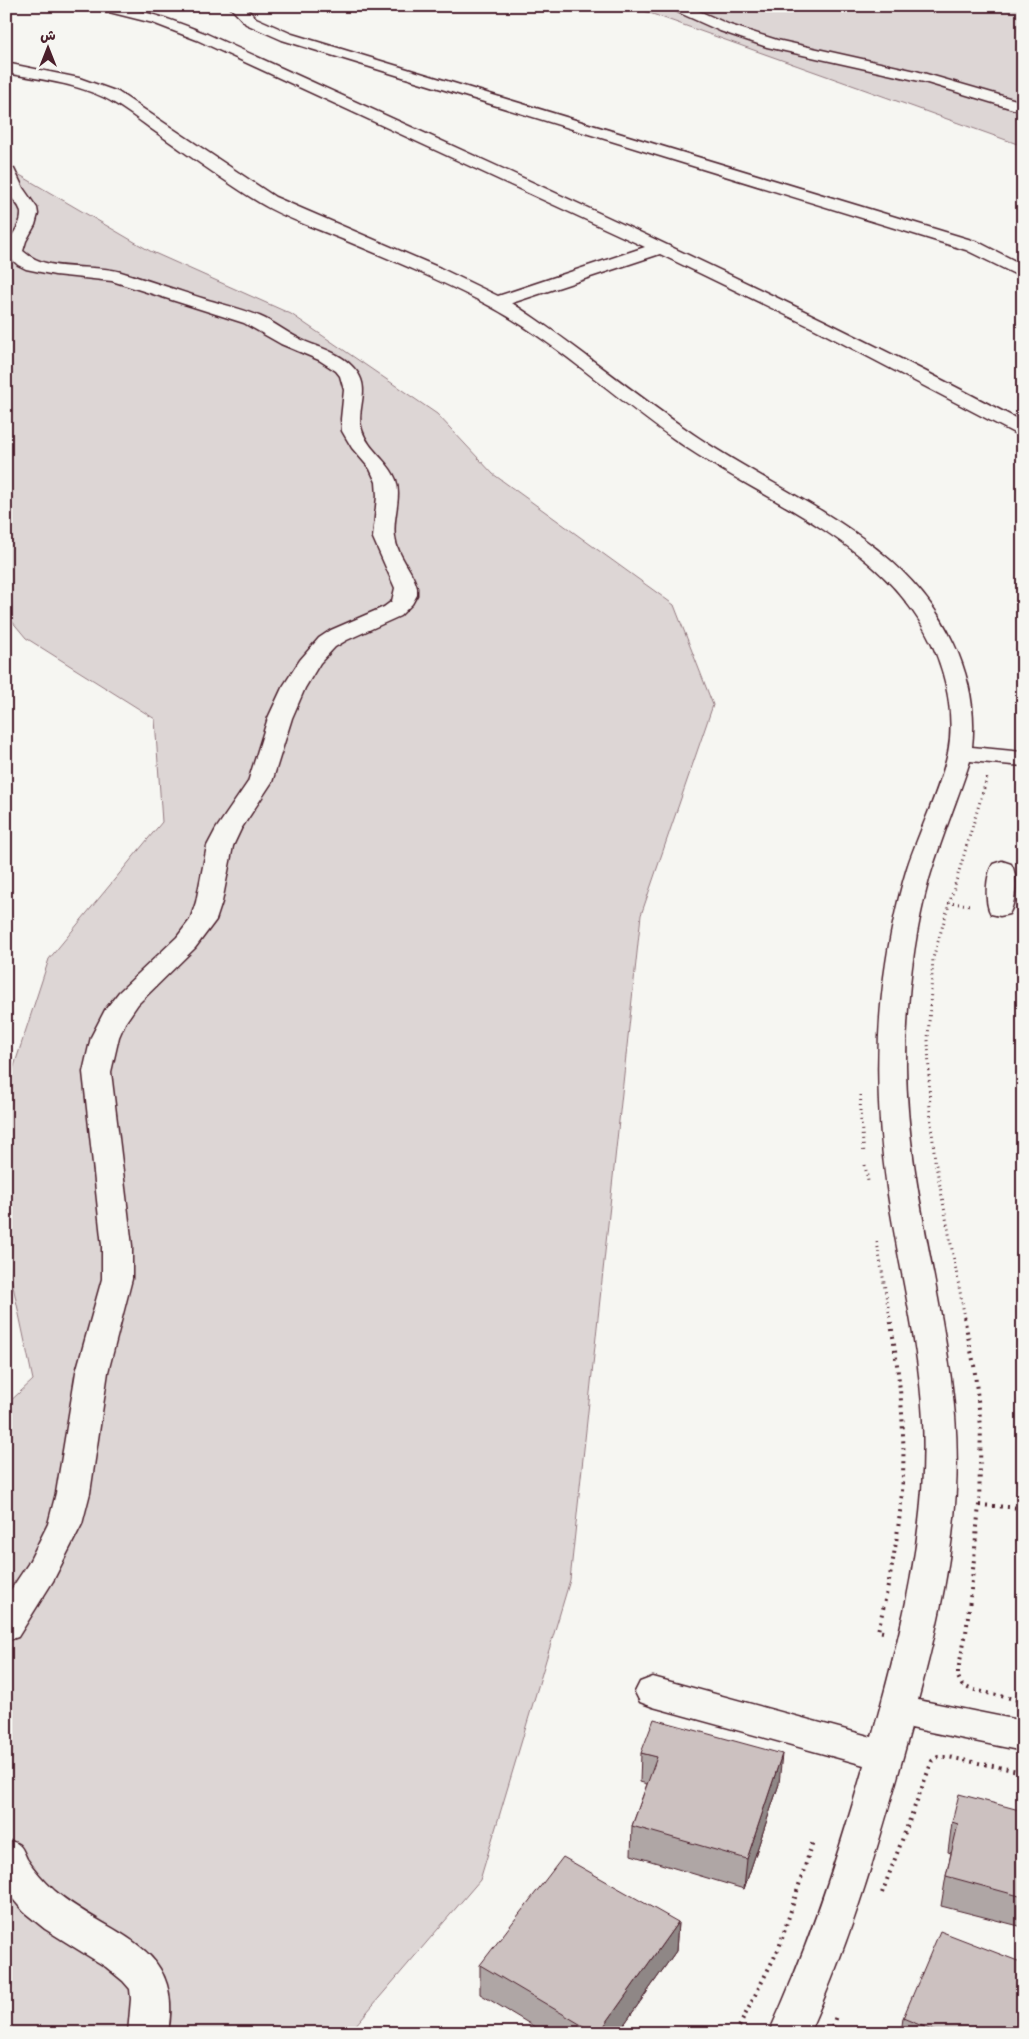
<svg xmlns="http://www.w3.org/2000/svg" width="1029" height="2039" font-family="Pangolin,'Playpen Sans Arabic',sans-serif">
  <rect width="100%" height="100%" fill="#f6f6f2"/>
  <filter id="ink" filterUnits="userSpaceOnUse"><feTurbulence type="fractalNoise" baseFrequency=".02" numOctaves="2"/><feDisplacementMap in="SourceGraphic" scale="10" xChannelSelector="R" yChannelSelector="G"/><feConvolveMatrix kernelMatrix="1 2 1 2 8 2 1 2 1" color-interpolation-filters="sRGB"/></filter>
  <g filter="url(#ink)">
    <g fill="#ddd6d5" stroke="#947a80">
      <polygon points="630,6 1023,6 1023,146"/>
      <polygon points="6,167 150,251 291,314 437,414 493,474 674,605 713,705 641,915 570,1580 480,1880 349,2033 6,2033 6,1405 33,1380 6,1253 6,1091 49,959 162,822 155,719 26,638 6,614"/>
    </g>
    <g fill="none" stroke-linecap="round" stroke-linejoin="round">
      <defs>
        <g id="minor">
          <path d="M95,6c42,0 74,13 112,28 274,125 550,247 816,388v14l-7,-2 -201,-105 -155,-75 -148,49c63,41 119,89 181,131 91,63 212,102 261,210 15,32 22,67 18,103l51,5v14l-53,-5c-13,40 -29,78 -41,118 -16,60 -23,124 -23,186 1,121 39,232 49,351 8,96 -12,192 -37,284l105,21v30l-112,-23c-29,105 -57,205 -102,305h-40c40,-87 69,-176 95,-268l-211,-58 -13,-5 -5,-10 5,-10 13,-5 219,60c29,-103 56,-209 51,-317 -4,-79 -25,-155 -36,-232 -10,-70 -12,-141 -3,-211 5,-36 12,-73 23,-109 12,-36 33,-79 41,-115 7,-36 -1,-76 -16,-109 -48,-104 -171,-143 -258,-205 -63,-44 -121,-100 -190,-136 -46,-24 -94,-44 -142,-64 -27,-11 -57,-21 -82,-36 -38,-23 -74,-50 -110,-75 -15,-11 -30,-23 -47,-31 -30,-14 -64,-18 -97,-24v-10l73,15 39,14 157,105 165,71 58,28 147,-49 -448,-207 -44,-17 -56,-14z"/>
          <polygon points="229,6 244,6 256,18 292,34 978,242 1023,265 1023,278 966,250 282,40 246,24"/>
          <polygon points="669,6 688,6 730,25 777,40 916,71 1023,102 1023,112 924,82 767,47 720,31 671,9"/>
          <path d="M6,165l8,4 9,19 14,20 1,6 -3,11 -9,16 -3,10c26,23 67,12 98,21 29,9 58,19 87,28 17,5 35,9 51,16 15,6 28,17 43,24 20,9 41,13 55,32 14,19 -2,38 5,58 6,20 27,31 34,50 6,19 -4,38 -1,57 2,19 18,33 22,51v7l-5,9 -12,12 -53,24 -12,7 -15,16 -15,25 -13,30 -20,64 -31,47 -8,17 -11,56 -6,18 -21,28 -57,56 -13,19 -6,14 -8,35 21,174v33l-24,93 -18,121 -8,31 -29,57 -35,56 -12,4v-44l22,-33 20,-40 8,-31 20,-121 26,-93v-33l-19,-174 8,-35 14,-27 14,-18 58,-55 13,-17 6,-18 11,-56 9,-17 32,-47 20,-64 14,-30 18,-28 19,-22 12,-8 53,-23 8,-6 3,-13 -22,-50 4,-42 -1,-14 -6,-13 -18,-21 -10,-17 -1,-12 3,-29 -4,-14 -4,-5 -17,-11 -38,-16 -37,-21 -132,-42 -57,-6 -29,-6 -8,-4 -12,-11c0,-16 16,-26 15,-41 -1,-10 -12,-15 -15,-24 -2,-6 0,-17 0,-24z"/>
          <path d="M1002,861l9,3c7,10 5,39 -2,50l-9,2 -9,-2c-7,-11 -5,-40 2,-50z"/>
          <path d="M6,1840c4,1 11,2 14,6 3,3 5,9 7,13 8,12 17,22 28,32 54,46 130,51 113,142h-40l3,-34 -1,-10 -7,-8 -17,-14 -61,-38 -21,-17 -18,-21z"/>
        </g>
      </defs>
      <use href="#minor" stroke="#4a1f2b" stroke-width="3"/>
      <g stroke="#4a1f2b" stroke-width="3" stroke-dasharray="1 4" stroke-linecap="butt">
        <polyline points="948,903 972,905"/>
        <polyline points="861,1095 860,1111 864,1154"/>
        <polyline points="865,1165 868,1181"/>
        <polyline points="877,1242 890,1318"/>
        <polyline points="965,1318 935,1160 930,1113 928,1039 933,958 987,778"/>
      </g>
      <g stroke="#4a1f2b" stroke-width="4" stroke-dasharray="2 5" stroke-linecap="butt">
        <polyline points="964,1317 974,1365 981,1426 979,1505 971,1591 966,1633 958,1670 958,1677 962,1685 970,1689 1023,1701"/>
        <polyline points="979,1505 1023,1508"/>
        <path d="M883,1632l-5,-1c15,-64 28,-130 25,-196 -1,-40 -7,-79 -13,-118"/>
        <polyline points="882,1893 932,1761 938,1757 948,1757 1023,1772"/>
        <polyline points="736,2033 779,1948 813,1841"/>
        <polyline points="830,2033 836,2016"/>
      </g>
      <use href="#minor" fill="#f6f6f2" fill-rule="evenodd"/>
    </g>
    <g fill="#afa6a5" stroke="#4a1f2b">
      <polygon points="641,1753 779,1784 744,1889 631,1855 632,1826 647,1784 640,1782"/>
      <polygon points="1023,1811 1023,1927 941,1906 946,1876 951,1853 948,1852 952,1822"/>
      <polygon points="678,1922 676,1951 618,2033 545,2033 480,1994 480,1965"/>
      <polygon points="903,2018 1023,2033 901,2033"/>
    </g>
    <g fill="#8f8786" stroke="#4a1f2b">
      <polygon points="782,1754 779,1784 744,1889 747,1859"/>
      <polygon points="678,1922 676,1951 618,2033 599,2033"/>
    </g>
    <g fill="#ccc1c0" stroke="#4a1f2b">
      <polygon points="654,1719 782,1754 747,1859 632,1826 657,1757 641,1753"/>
      <polygon points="959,1794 1023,1811 1023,1897 946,1876 958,1824 952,1822"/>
      <polygon points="563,1857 678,1922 599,2033 595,2033 480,1965"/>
      <polygon points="940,1931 1023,1963 1023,2033 939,2033 903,2018"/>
    </g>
  </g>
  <rect width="1029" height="2039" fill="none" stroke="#f6f6f2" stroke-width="25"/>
  <rect x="12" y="12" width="1004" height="2014" fill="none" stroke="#4a1f2b" stroke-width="2" filter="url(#ink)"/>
  <g transform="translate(48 48)" stroke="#f6f6f2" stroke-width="4" paint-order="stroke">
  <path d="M0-4L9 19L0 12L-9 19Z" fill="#4a1f2b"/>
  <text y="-8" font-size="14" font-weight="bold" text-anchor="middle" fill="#4a1f2b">ش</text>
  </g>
</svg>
